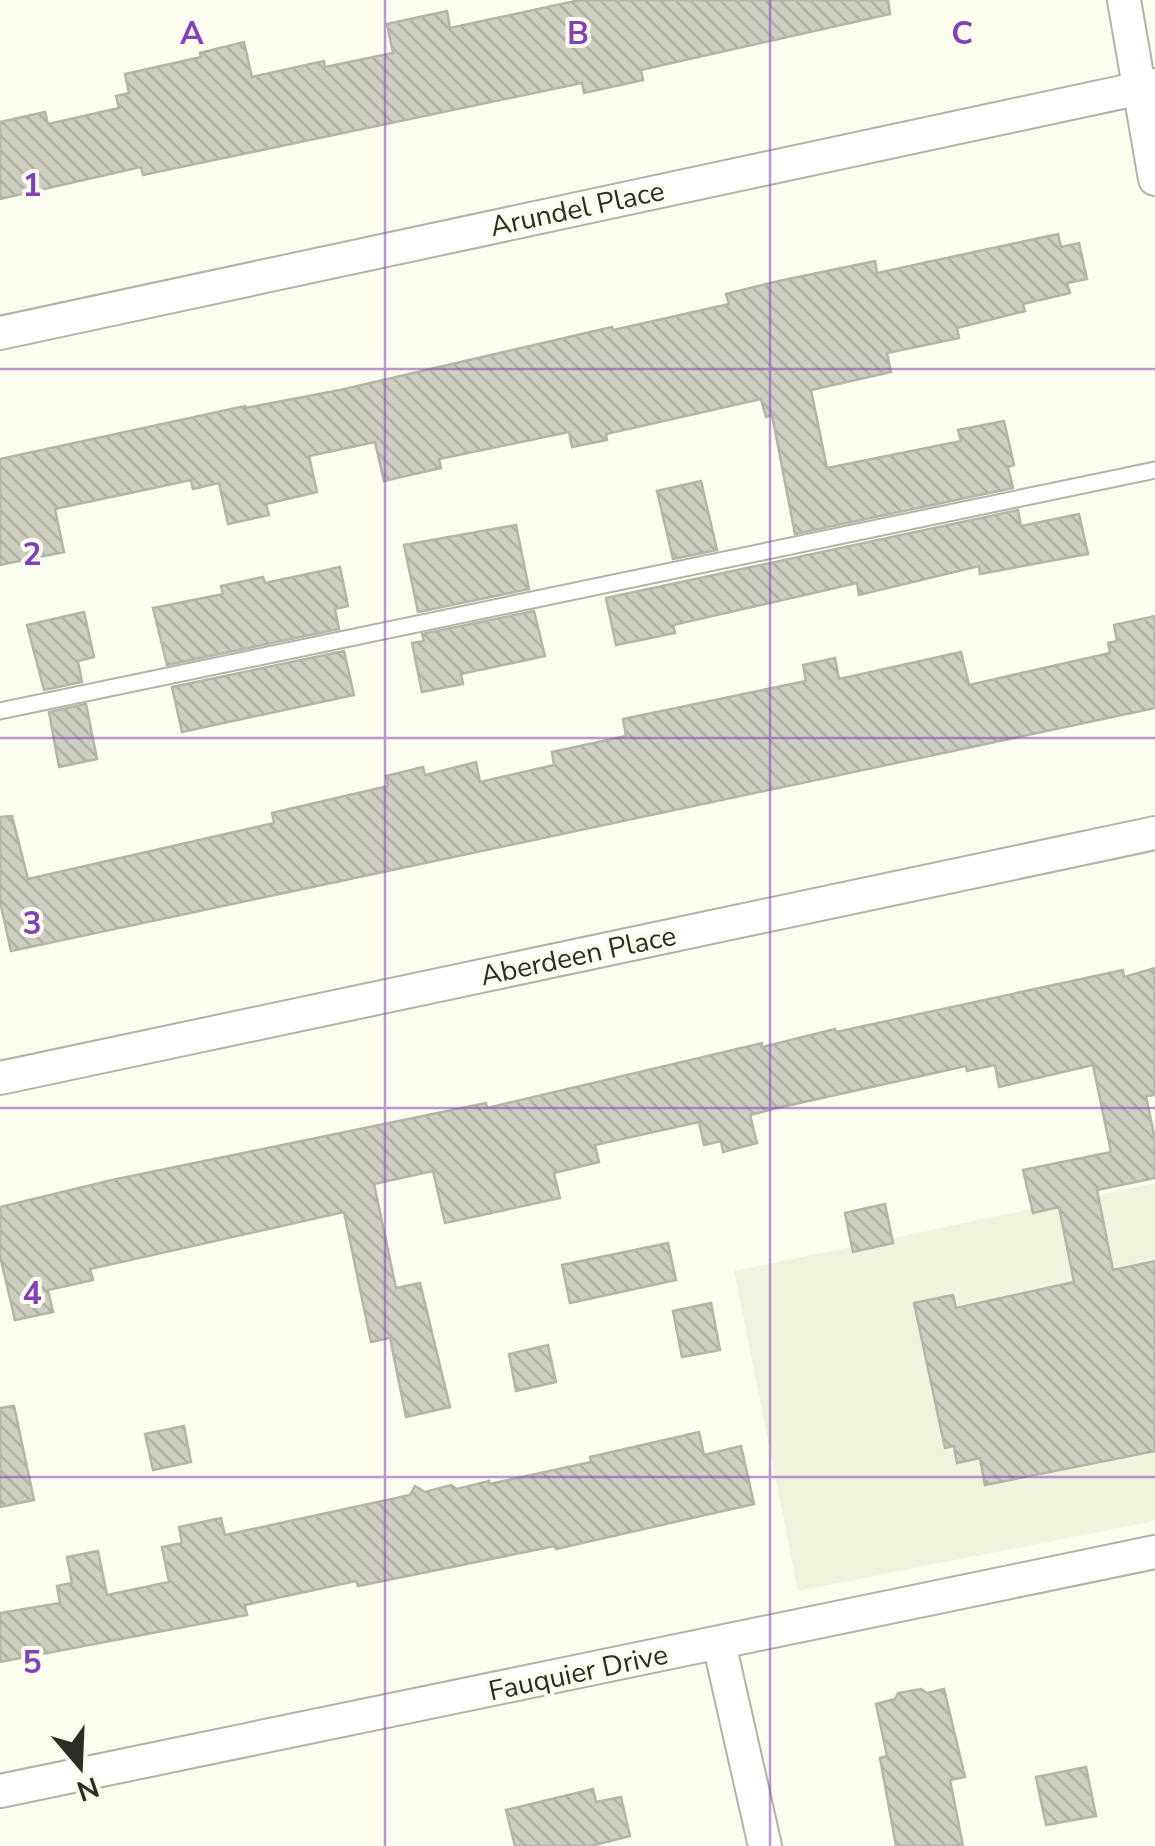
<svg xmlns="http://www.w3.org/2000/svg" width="1155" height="1846" font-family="'Nunito Sans',sans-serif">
  <defs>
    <pattern id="building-back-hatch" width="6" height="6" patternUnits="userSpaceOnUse" patternTransform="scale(2.5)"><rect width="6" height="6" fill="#cdcec1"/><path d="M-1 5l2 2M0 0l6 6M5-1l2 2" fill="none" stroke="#b0b1a6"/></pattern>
  </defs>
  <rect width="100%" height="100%" fill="#fcfdef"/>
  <polygon fill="#f2f3dd" points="1155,1183 1155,1521 798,1591 734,1271"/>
  <g fill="url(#building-back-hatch)" stroke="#b4b5a8" stroke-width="2.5">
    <polygon points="580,0 888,0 890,14 641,70 643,80 584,93 582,83 143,175 141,167 0,199 0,122 45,112 48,124 119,108 116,96 129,93 125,74 201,57 200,53 244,42 252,77 324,61 325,67 393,53 387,24 447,11 450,28"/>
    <polygon points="1058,234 1061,247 1079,243 1087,279 1067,283 1070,293 1023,304 1025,311 957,328 959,338 887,353 891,372 811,390 827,468 961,441 958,430 1004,421 1014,465 1008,467 1013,488 795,534 772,415 766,417 761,399 606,434 607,440 572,447 569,432 439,459 441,468 384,481 375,442 309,456 317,492 266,504 269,515 228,524 219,483 193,489 191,480 55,509 64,552 0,565 0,459 245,406 245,408 340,390 612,327 613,330 729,304 726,294 774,282 875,261 877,273"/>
    <polygon points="701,481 717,550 673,559 657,491"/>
    <polygon points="1018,510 1021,526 1079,514 1088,554 980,574 979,566 859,595 857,583 673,625 675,633 616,645 606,598"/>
    <polygon points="516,525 529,589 418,612 404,545"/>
    <polygon points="340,567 348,606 335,609 339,629 167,665 153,608 223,594 221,586 263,577 265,583"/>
    <polygon points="534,611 545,656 461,674 463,684 422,692 412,643 424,641 422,634"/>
    <polygon points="84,612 94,657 78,661 82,682 44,690 27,625"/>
    <polygon points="1155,616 1155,708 11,951 0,902 0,817 12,816 28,879 274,823 272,813 388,786 386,776 423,767 425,775 476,762 480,782 554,765 552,752 626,736 623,719 806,681 803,665 835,658 839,679 961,652 969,685 1110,653 1108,643 1117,641 1114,625"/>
    <polygon points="344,651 354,695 182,732 172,687"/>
    <polygon points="86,704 97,759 59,767 49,712"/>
    <polygon points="1155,968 1155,1095 1146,1096 1155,1139 1155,1178 1097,1190 1113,1270 1155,1261 1155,1451 985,1485 980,1458 957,1463 954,1446 945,1448 914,1303 953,1295 956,1308 1074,1282 1059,1207 1033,1213 1023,1170 1111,1152 1093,1065 999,1087 995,1065 967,1071 966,1066 777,1108 750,1115 757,1143 723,1152 721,1141 704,1145 699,1122 595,1145 599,1162 554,1173 560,1198 445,1223 433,1171 374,1184 396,1288 420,1283 450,1407 406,1417 390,1338 371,1342 344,1212 90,1269 93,1280 48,1290 53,1312 15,1320 0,1256 0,1207 112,1180 486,1103 487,1108 762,1043 762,1047 835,1029 836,1032 1123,970 1124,977"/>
    <polygon points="885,1204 893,1243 853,1252 845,1213"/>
    <polygon points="668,1243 676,1280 570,1303 562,1265"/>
    <polygon points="711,1303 720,1350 682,1357 673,1311"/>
    <polygon points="548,1345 556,1382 516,1391 509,1354"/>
    <polygon points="14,1406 34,1500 0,1507 0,1408"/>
    <polygon points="184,1426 191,1462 153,1470 145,1434"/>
    <polygon points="699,1432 704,1455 741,1446 754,1504 556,1549 555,1546 358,1586 356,1581 245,1605 247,1615 0,1662 0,1613 60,1603 57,1586 72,1583 67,1557 98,1551 107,1595 169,1582 162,1547 182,1543 179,1527 221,1518 225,1535 410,1495 415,1486 425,1492 451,1485 457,1489 489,1481 490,1484 591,1462 590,1457"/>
    <polygon points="921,1689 927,1693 944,1689 965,1777 950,1780 963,1846 896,1846 880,1758 887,1756 876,1704 895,1699 898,1693"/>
    <polygon points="1086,1767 1096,1816 1046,1825 1036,1777"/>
    <polygon points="593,1789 596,1802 621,1797 630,1836 591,1846 515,1846 506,1810"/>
  </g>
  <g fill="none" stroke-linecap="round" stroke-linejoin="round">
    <defs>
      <polyline id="service" points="0,711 1155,470"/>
      <g id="minor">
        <polyline points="1124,0 1155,179"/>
        <polyline points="0,333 1155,85"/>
        <polyline points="0,1078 1155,833"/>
        <polyline points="719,1643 765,1846"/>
        <polyline points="0,1791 1155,1552"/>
      </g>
    </defs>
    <use href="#service" stroke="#b2b3a6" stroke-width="19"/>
    <use href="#minor" stroke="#b2b3a6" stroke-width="36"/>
    <use href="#service" stroke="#fff" stroke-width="15"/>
    <use href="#minor" stroke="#fff" stroke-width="32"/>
  </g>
  <path fill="none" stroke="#8441b5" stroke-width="2.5" stroke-opacity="0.55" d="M385,0v1846M770,0v1846M0,369h1155M0,738h1155M0,1108h1155M0,1477h1155"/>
  <g text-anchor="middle" stroke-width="8" stroke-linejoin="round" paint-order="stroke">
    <g font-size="28" fill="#2d2d28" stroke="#fcfdef">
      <text transform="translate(577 208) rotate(-12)" y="10">Arundel Place</text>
      <text transform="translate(578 955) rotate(-12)" y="10">Aberdeen Place</text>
      <text transform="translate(578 1672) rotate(-12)" y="10">Fauquier Drive</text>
    </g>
  </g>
  <g font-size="32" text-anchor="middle" font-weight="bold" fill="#8441b5" stroke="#fcfdef" stroke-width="8" stroke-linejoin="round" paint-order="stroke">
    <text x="192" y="44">A</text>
    <text x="578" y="44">B</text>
    <text x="962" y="44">C</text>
    <text x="32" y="196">1</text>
    <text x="32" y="565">2</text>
    <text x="32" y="934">3</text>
    <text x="32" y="1304">4</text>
    <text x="32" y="1673">5</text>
  </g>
  <g transform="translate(80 1766) rotate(161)" stroke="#fcfdef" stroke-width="8" paint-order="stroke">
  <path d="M0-8L18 38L0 25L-18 38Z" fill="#2d2d28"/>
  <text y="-15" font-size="28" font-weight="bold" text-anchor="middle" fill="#2d2d28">N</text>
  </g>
</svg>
